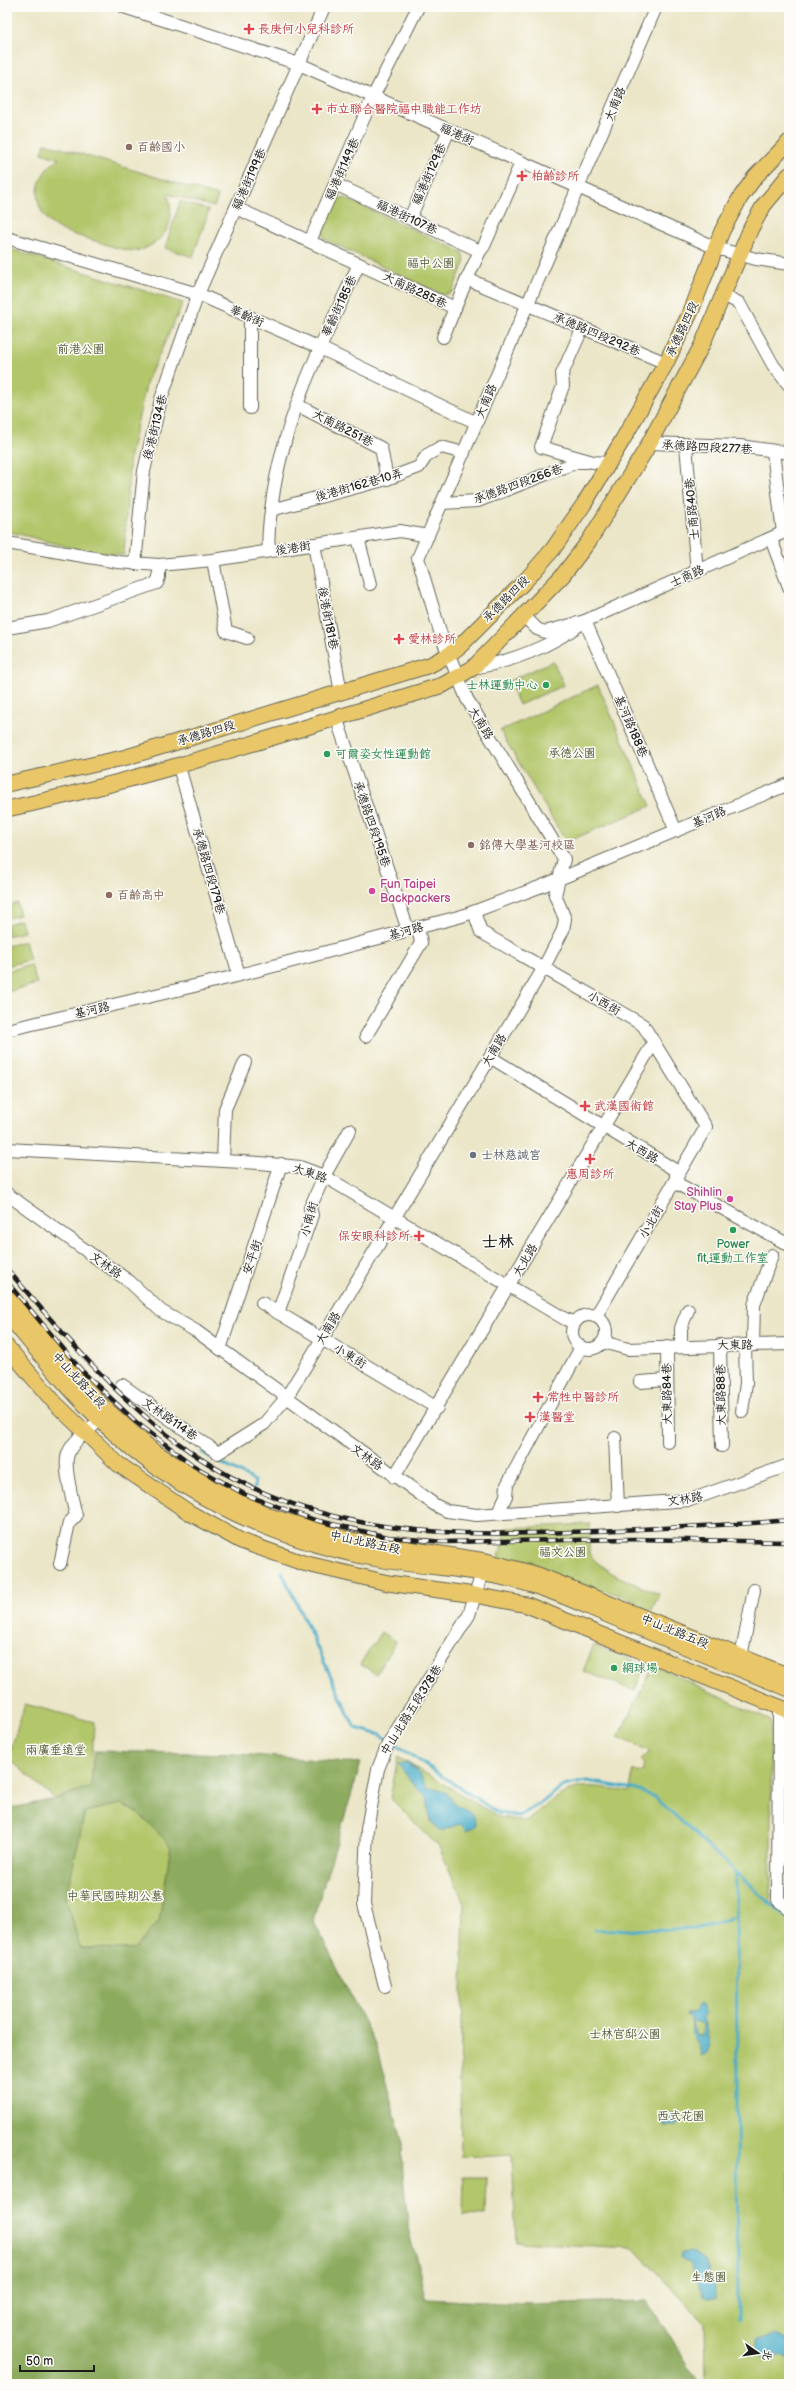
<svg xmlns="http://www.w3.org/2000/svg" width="796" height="2391" font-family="'Balsamiq Sans','LXGW WenKai TC',sans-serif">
  <rect width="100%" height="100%" fill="#fdfcf7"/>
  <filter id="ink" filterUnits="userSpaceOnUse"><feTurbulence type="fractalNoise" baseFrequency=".025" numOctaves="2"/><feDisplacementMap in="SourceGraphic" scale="8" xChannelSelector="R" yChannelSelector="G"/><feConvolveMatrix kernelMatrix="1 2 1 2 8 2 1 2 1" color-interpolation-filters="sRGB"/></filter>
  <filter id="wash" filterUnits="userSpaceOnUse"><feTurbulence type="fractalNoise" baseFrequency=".012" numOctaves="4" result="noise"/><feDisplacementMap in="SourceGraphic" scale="16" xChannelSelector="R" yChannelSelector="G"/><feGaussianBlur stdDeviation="0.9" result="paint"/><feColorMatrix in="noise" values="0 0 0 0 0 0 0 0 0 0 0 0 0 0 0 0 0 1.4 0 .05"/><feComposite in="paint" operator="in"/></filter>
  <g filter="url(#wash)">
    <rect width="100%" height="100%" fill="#ebe6c8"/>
    <g fill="#b2c66a" stroke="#677143">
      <path d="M45,143l173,53 -4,11 -46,-13c5,20 5,37 -15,50 -4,3 -11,6 -17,7 -14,0 -30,-7 -44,-11 -13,-4 -28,-7 -39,-15 -24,-19 -18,-52 6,-66l-17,-6z"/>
      <polygon points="340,198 345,198 462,252 465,261 452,292 443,295 324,239 322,231 336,200"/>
      <polygon points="180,201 209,210 193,257 165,248"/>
      <polygon points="7,248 183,303 147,381 130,455 124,555 88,552 7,531"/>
      <polygon points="553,661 564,685 519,705 509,681"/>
      <polygon points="598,685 651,806 566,842 500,731"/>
      <polygon points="17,903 20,915 7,918 7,906"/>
      <polygon points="21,920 24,932 7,936 7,924"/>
      <polygon points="25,941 30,960 7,966 7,946"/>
      <polygon points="31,965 37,984 7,992 7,971"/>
      <path d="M590,1524l-1,30c17,21 45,29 70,40l-7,17 -29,-15 -125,-34 8,-34z"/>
      <polygon points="381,1632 396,1641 376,1674 360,1664"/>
      <polygon points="594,1645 645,1665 635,1691 583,1671"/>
      <path d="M654,1665l117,56v181l18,16v466h-83l-1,-61 -72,-75 -117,-6 -4,-88 -51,3 -1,-81 4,-173 -25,-56 -49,-49 8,-41 101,60 28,4c44,-36 46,-40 102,-29l5,-22 8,2 2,-9 -3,-3 7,-6 1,-3 -31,-14z"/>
      <polygon points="25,1704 94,1722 91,1786 55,1799 8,1758"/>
      <polygon points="121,1804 138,1813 171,1846 159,1923 135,1949 80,1948 66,1897 85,1812"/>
      <polygon points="464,2177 486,2177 485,2215 463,2214"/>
    </g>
    <path fill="#8dab5e" stroke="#54643d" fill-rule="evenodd" d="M95,1751l142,3 124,9 -48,157 63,126 26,94 1,35 6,57 18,67 96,5 125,-3 51,83h-692v-575l48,-10 36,-13zM121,1804l17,9 33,33 -12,76 -25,27 -54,-1 -14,-51 19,-85z"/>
    <g fill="#47acc7" stroke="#326472" fill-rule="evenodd">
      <polygon points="406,1763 417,1770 427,1787 446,1792 455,1804 472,1814 476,1825 467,1831 460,1824 441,1831 431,1822 426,1797 416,1788 398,1764"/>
      <path d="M697,2005h5l4,9 -3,3 7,28 -3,8 -7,3 -2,-11 -7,-11 -1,-16 -5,-4 10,-2zM692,2020l11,4 -1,13 -8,-3z"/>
      <polygon points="664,2114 677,2115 680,2121 676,2126 664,2126 659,2120"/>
      <polygon points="692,2252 705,2260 715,2287 715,2300 704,2298 689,2262 680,2259 682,2253"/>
      <path d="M776,2334l13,6v19l-9,-4c-10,6 -15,3 -23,-3v-13h5z"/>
    </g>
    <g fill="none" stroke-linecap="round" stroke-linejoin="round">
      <g stroke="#47acc7" stroke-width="3">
        <polyline points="204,1448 202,1453 255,1481 254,1488"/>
        <polyline points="282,1572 355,1728 381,1735 388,1740"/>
        <polyline points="393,1743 498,1813 519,1816 541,1803 563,1786 587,1781 634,1789 655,1797 789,1921"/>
        <polyline points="736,1873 738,2319"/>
        <polyline points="594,1930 694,1929 736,1918"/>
      </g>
    </g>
  </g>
  <g filter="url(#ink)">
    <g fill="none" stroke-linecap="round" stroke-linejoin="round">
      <defs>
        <g id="minor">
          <polyline points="124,7 299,64 716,248 756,259 789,264"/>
          <polyline points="335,184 480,251"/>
          <polyline points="236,208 455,308 467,279 666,363"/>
          <polyline points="410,218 449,130"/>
          <polyline points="7,238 198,294 320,348 477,423"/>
          <polyline points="310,241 373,97 418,7"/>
          <polyline points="467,279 480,251 484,246 521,163"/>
          <polyline points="723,295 739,303 773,365 789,385"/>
          <polyline points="582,329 562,374 563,386 541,447 593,462 608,463"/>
          <polyline points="443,337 455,308"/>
          <polyline points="297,405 381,448 387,479"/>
          <polyline points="250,408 250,318"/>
          <polyline points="649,443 740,446 789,453"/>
          <polyline points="686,445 697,572"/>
          <polyline points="773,452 783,533"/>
          <polyline points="442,503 478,501 577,462 587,462"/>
          <polyline points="271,510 387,479 419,467 427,455 441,447 464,453"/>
          <polyline points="358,538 370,584"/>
          <polyline points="771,539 789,587"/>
          <polyline points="7,543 118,562 159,565 213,560 400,531 428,536"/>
          <polyline points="314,544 341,693"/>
          <path d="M269,551c-2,-15 1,-33 3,-48 11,-85 51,-162 87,-239"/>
          <polyline points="213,560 226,631 247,638"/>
          <polyline points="135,564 144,471 161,399 198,294 324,7"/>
          <polyline points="524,616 537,629 545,632 585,621 789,530"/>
          <polyline points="585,621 676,831"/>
          <polyline points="7,628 48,621 157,583 159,577 159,565"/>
          <path d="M473,668c39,-6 78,-22 109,-45"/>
          <polyline points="336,717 408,930"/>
          <polyline points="179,767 239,975"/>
          <polyline points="474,912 481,932 643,1025 706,1127 596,1316"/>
          <polyline points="7,1030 228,978 462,916 542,886 789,784"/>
          <polyline points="366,1036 421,943 418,927"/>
          <polyline points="490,1057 675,1170 678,1184 789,1245"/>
          <polyline points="7,1149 260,1163 300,1167 324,1176 565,1319 574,1322"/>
          <polyline points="223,1161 225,1109 245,1062"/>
          <polyline points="7,1194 130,1282 161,1311 196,1331 435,1505 447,1511 477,1515 690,1500 789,1465"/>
          <polyline points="262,1303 437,1408"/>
          <polyline points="278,1313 312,1215 310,1208 324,1176 350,1130"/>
          <circle cx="589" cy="1332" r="17"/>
          <polyline points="603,1342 628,1349 789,1344"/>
          <polyline points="753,1344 754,1305 772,1255"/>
          <polyline points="720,1345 722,1446"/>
          <polyline points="667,1347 668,1442"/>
          <polyline points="681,1347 681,1328 688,1310"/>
          <polyline points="220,1349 281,1164"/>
          <polyline points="640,1382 667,1380"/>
          <polyline points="122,1385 218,1453 264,1424 286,1398 322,1339 543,969 563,930 565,919 555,895 564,859 467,699 442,638 418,558 656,7"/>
          <polyline points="742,1411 746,1383 745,1345"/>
          <polyline points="615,1438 618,1506"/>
          <polyline points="394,1477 654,1042"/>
          <polyline points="498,1513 506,1496 507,1485 581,1347"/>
          <path d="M60,1564l9,-41 7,-7c-3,-14 -13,-50 -8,-62 4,-12 16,-20 25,-28"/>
          <polyline points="741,1657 754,1590"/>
          <polyline points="781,1707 779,1715 778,1900 789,1909"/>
          <polyline points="385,1986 364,1904 367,1829 378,1769 388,1744 469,1615 484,1566"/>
        </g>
        <g id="major">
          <polyline points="7,784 127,757 430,665 448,655 460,646 526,580 553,549 584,504 622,441 666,363 692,309 722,231 740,198 755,177 789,142"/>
          <path d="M7,809c148,-32 291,-80 436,-124l30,-17 90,-93 26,-34 56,-90 57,-106 49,-117 13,-23 25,-30"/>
          <polyline points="7,1296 98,1402 152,1450 213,1489 272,1517 350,1540 486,1561 538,1575 789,1676"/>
          <path d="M7,1314c34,41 68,84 108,120 74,66 165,107 263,125 52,9 103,10 154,26 28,8 56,22 83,33 58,24 116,47 174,71"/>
          <polyline points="7,1347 55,1403 118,1464 190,1513 241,1541 303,1563 388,1583 475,1595 527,1605 789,1711"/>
        </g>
      </defs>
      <use href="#minor" stroke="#646358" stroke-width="14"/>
      <use href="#major" stroke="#646358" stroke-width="17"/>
      <use href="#minor" stroke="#fff" stroke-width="12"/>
      <use href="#major" stroke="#e9c769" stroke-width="15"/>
      <defs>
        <g id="rail">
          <path d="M7,1269c59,68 118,140 194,190 122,80 255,78 395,72 64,-3 129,-5 193,-11"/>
          <polyline points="7,1282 83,1372 136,1422 194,1466 246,1495 315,1520 388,1537 444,1542 633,1539 789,1542"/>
        </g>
      </defs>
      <use href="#rail" stroke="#1c1c1c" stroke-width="4.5"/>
      <use href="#rail" stroke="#fdfcf7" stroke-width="3" stroke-dasharray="9" stroke-linecap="butt"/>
    </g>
  </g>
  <g fill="#e0444e" stroke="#fdfcf7" stroke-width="1.5">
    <path d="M247 23h4v4h4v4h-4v4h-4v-4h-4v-4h4z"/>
    <path d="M315 103h4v4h4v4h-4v4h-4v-4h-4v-4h4z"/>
    <path d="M520 170h4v4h4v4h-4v4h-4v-4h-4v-4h4z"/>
    <path d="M397 633h4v4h4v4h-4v4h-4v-4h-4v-4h4z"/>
    <path d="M583 1100h4v4h4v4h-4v4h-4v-4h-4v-4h4z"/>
    <path d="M588 1153h4v4h4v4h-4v4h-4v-4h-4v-4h4z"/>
    <path d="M417 1230h4v4h4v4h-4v4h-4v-4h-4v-4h4z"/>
    <path d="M536 1391h4v4h4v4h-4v4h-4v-4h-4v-4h4z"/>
    <path d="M528 1411h4v4h4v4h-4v4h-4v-4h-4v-4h4z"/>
  </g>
  <g fill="#8d6e63" stroke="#fdfcf7" stroke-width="1.5">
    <circle cx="129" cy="147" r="4"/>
    <circle cx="471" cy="845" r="4"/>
    <circle cx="109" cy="895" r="4"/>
  </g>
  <g fill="#2e9e5b" stroke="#fdfcf7" stroke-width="1.5">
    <circle cx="546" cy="685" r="4"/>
    <circle cx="327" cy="754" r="4"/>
    <circle cx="733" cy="1230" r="4"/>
    <circle cx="614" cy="1668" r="4"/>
  </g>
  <g fill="#d1479c" stroke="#fdfcf7" stroke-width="1.5">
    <circle cx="372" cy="891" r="4"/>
    <circle cx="730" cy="1199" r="4"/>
  </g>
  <circle fill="#6b7280" stroke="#fdfcf7" stroke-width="1.5" cx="473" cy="1155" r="4"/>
  <g text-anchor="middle" stroke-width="3" stroke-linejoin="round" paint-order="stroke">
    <g font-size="12" fill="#be3a42" stroke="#fdfcf7" text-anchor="start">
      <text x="258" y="33">長庚何小兒科診所</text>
      <text x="326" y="113">市立聯合醫院福中職能工作坊</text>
      <text x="531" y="180">柏齡診所</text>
      <text x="408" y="643">愛林診所</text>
      <text x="594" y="1110">武漢國術館</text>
      <text x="590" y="1178" text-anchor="middle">惠周診所</text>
      <text x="410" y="1240" text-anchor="end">保安眼科診所</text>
      <text x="547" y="1401">常牲中醫診所</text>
      <text x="539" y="1421">漢醫堂</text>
    </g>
    <g font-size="12" fill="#1c1c1c" stroke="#fdfcf7">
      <text transform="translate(615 104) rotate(-67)" y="4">大南路</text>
      <text transform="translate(457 134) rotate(24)" y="4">福港街</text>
      <text transform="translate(342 169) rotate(-66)" y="4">福港街149巷</text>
      <text transform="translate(429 174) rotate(-66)" y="4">福港街129巷</text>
      <text transform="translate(249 179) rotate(-66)" y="4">福港街199巷</text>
      <text transform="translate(407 217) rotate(25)" y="4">福港街107巷</text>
      <text transform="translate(415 290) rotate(25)" y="4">大南路285巷</text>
      <text transform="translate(339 306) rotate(-65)" y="4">華齡街185巷</text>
      <text transform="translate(247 316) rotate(24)" y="4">華齡街</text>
      <text transform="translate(682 329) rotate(-65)" y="4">承德路四段</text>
      <text transform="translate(597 334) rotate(23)" y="4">承德路四段292巷</text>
      <text transform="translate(486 401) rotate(-67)" y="4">大南路</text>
      <text transform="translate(155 427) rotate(-76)" y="4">後港街134巷</text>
      <text transform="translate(343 428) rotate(27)" y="4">大南路251巷</text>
      <text transform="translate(707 447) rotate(3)" y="4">承德路四段277巷</text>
      <text transform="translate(518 484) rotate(-20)" y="4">承德路四段266巷</text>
      <text transform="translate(359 485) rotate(-16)" y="4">後港街162巷10弄</text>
      <text transform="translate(692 509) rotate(-95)" y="4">士商路40巷</text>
      <text transform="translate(293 548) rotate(-9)" y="4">後港街</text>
      <text transform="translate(687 576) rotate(-24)" y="4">士商路</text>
      <text transform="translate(506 599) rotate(-45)" y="4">承德路四段</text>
      <text transform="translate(328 618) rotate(79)" y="4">後港街181巷</text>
      <text transform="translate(481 723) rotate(59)" y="4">大南路</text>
      <text transform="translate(631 726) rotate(67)" y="4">基河路188巷</text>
      <text transform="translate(206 733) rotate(-17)" y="4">承德路四段</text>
      <text transform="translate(709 817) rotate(-23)" y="4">基河路</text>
      <text transform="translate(372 824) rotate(71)" y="4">承德路四段195巷</text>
      <text transform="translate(209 871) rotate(74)" y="4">承德路四段179巷</text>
      <text transform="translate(406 931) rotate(-15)" y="4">基河路</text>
      <text transform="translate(604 1003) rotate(30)" y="4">小西街</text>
      <text transform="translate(92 1010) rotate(-13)" y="4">基河路</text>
      <text transform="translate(494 1050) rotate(-59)" y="4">大南路</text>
      <text transform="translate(642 1151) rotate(31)" y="4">大西路</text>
      <text transform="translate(310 1173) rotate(19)" y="4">大東路</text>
      <text transform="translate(309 1219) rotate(-75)" y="4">小南街</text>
      <text transform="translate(651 1222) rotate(-60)" y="4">小北街</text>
      <text transform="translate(252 1257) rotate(-71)" y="4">安平街</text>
      <text transform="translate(525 1260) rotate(-59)" y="4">大北路</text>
      <text transform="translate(106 1265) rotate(35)" y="4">文林路</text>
      <text transform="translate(328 1328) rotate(-59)" y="4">大南路</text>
      <text transform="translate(735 1345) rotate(-1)" y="4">大東路</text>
      <text transform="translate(350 1356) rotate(31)" y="4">小東街</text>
      <text transform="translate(79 1380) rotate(47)" y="4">中山北路五段</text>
      <text transform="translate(667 1394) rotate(-91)" y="4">大東路84巷</text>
      <text transform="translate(721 1395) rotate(-91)" y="4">大東路88巷</text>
      <text transform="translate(170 1419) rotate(35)" y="4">文林路114巷</text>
      <text transform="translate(367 1457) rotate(36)" y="4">文林路</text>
      <text transform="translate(685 1499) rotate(-9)" y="4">文林路</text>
      <text transform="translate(365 1542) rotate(12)" y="4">中山北路五段</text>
      <text transform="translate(675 1631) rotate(22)" y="4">中山北路五段</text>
      <text transform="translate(411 1710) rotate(-58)" y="4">中山北路五段378巷</text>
    </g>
    <g font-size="12" fill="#785e54" stroke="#fdfcf7" text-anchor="start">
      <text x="137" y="151">百齡國小</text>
      <text x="479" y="849">銘傳大學基河校區</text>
      <text x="117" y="899">百齡高中</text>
    </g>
    <g font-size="12" fill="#505837" stroke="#fdfcf7">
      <text x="431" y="267">福中公園</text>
      <text x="81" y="353">前港公園</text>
      <text x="572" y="757">承德公園</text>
      <text x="563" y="1556">福文公園</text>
      <text x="56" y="1754">兩廣垂遠堂</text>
      <text x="115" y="1900">中華民國時期公墓</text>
      <text x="625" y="2038">士林官邸公園</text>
      <text x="681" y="2120">西式花園</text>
      <text x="709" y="2281">生態園</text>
    </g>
    <g font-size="12" fill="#27864d" stroke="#fdfcf7" text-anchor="start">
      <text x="538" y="689" text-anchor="end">士林運動中心</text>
      <text x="335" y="758">可爾姿女性運動館</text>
      <text x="733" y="1248" text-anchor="middle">Power<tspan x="733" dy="14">fit,運動工作室</tspan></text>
      <text x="622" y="1672">網球場</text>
    </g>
    <g font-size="12" fill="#b23c85" stroke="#fdfcf7" text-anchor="start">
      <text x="380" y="888">Fun Taipei<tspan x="380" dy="14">Backpackers</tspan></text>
      <text x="722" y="1196" text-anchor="end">Shihlin<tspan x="722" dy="14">Stay Plus</tspan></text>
    </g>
    <g font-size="12" fill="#5b616d" stroke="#fdfcf7" text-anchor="start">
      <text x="481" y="1159">士林慈諴宮</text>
    </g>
    <g font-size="16" font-weight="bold" fill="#1c1c1c" stroke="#fdfcf7">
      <text x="498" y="1247">士林</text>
    </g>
  </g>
  <rect width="796" height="2391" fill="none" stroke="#fdfcf7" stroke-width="24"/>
  <g transform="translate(758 2353) rotate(103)" stroke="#fdfcf7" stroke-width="3" paint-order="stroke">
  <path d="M0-3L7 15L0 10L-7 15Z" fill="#1c1c1c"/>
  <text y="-6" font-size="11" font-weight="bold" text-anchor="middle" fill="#1c1c1c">北</text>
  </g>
  <path d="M20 2365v6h74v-6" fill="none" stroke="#1c1c1c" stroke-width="2"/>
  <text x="26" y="2365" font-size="12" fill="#1c1c1c" stroke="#fdfcf7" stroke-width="3" paint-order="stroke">50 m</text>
</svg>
